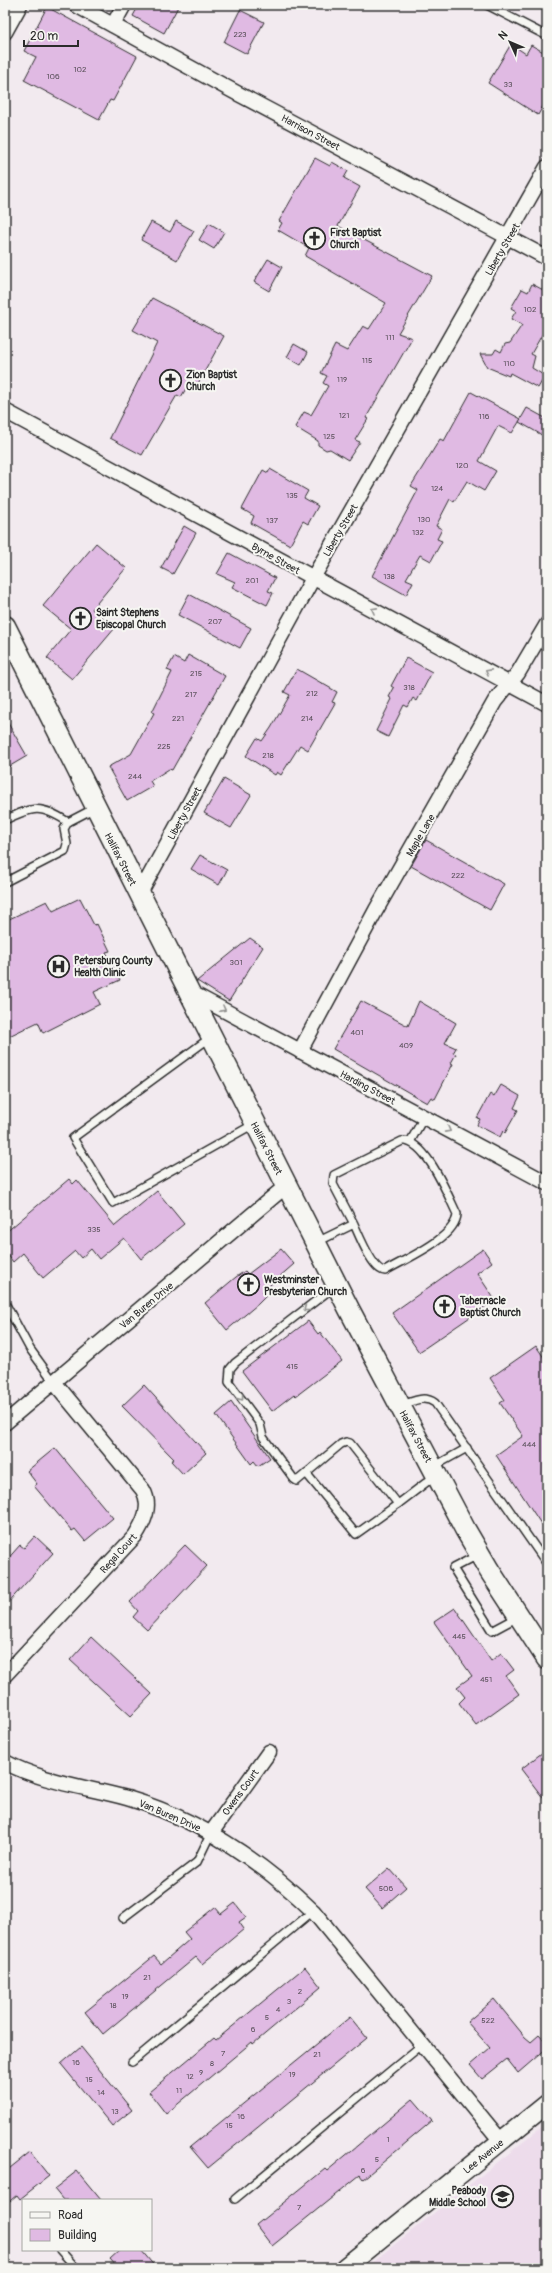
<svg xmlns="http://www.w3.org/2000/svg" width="552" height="2273" font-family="Pangolin,sans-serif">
  <rect width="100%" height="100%" fill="#f2eaef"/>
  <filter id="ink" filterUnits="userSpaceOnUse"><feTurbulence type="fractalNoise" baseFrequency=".025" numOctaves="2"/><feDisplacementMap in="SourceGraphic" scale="8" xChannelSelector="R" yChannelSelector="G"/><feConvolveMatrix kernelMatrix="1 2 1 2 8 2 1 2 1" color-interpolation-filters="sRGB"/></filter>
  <g filter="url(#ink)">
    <polygon fill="#eddceb" points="547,2123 547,2268 365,2268"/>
    <g fill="#e0bae3" stroke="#2b2b2b">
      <polygon points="139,5 179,5 164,33 133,16"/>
      <polygon points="47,7 137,56 113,101 110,100 99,120 24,80 36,57 24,51"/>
      <polygon points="240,10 264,22 247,54 224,42"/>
      <polygon points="511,44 526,54 531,45 547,54 547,99 538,115 488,83"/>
      <polygon points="315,158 330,166 332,162 348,171 344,178 360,187 338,226 432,276 398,333 412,338 366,418 368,419 355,440 360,442 348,460 330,449 326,450 318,445 318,441 295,427 304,412 311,415 328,386 323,383 327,376 321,373 335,345 347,351 363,326 369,329 386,303 305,256 309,248 278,230 282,223 279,221"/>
      <polygon points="176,221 194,231 177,260 141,240 151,222 170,232"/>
      <polygon points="209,223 224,232 214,249 199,240"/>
      <polygon points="268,259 282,267 269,291 254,282"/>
      <polygon points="532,284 547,292 547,326 531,354 535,356 532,368 545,376 538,388 510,373 509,376 487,367 480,354 493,354 496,349 501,352 505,344 510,343 522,325 511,319 516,311 511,308 522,289 528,292"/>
      <polygon points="152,298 224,336 194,391 187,387 181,397 177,395 142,455 110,438 157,343 133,330"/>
      <polygon points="294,344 308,352 301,365 287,357"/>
      <polygon points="471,392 521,419 512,433 498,426 479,461 496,471 484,491 467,481 454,502 450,499 436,526 442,529 437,539 442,541 431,561 420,555 406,579 413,582 406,595 372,576 418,490 411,486 440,439 444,441"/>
      <polygon points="527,408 547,419 547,438 519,422"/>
      <polygon points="270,469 308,491 304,498 318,506 308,524 303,521 290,545 251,523 254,516 242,509 263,470 268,473"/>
      <polygon points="184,526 196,533 173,574 161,568"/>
      <polygon points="96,543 126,568 92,609 115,628 72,679 47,658 71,629 43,606"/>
      <polygon points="229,553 275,578 268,591 273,593 267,605 232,587 235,582 217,574"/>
      <polygon points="189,594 251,628 240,648 178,615"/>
      <polygon points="188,655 225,676 172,770 169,769 150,781 153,786 127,801 108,767 131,754 154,713 152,712 172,672 167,670 174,657 184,663"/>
      <polygon points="406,658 432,672 417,701 413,698 408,707 404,705 388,737 376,731 392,699 389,697 394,688 391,686"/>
      <polygon points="297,669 337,692 332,702 335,703 308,750 300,745 281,775 277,772 275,775 246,756 257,738 262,741 271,728 290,695 284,692"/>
      <polygon points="5,718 27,756 5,769"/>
      <polygon points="224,779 251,795 231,828 204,813"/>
      <polygon points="426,840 504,884 490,910 411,866"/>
      <polygon points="200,855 227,870 219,885 191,869"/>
      <polygon points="80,898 94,925 97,924 110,951 106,952 120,980 94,992 100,1004 43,1033 38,1022 5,1038 5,921 47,901 53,911"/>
      <polygon points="250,938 263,947 229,1001 197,981"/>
      <polygon points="361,1001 408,1026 419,1001 456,1023 445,1043 456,1048 453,1053 456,1054 451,1063 453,1064 435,1099 431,1097 427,1103 333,1049"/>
      <polygon points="501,1085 520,1096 514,1108 518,1110 505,1133 503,1131 500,1137 477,1125 480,1119 477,1118 490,1094 494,1097"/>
      <polygon points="69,1179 73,1184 77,1180 115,1226 157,1191 184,1224 141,1259 124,1238 99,1259 91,1249 81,1258 75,1251 43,1278 23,1253 13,1262 5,1251 5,1233"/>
      <polygon points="281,1249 294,1264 262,1292 266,1296 258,1304 227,1330 205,1303 236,1277 245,1271 248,1274"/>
      <polygon points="483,1249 492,1262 477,1273 495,1300 419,1352 392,1313"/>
      <polygon points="308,1321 318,1334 320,1332 342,1361 296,1396 294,1394 272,1411 242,1371"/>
      <polygon points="536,1346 547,1362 547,1533 496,1455 523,1436 500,1403 505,1400 490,1378"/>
      <polygon points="144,1385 206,1453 183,1474 171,1461 174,1459 122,1406"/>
      <polygon points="231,1402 270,1458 258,1466 254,1461 251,1464 216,1415"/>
      <polygon points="55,1448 113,1518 85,1541 75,1529 72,1531 34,1486 37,1484 27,1471"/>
      <polygon points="35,1536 53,1553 5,1606 5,1562 20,1545 24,1548"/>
      <polygon points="185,1545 207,1566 147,1630 133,1617 138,1611 130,1602"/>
      <polygon points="455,1608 491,1661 501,1653 514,1670 506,1676 519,1694 476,1725 459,1703 465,1697 457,1687 472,1676 434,1622"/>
      <polygon points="91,1637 152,1694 131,1716 70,1660"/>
      <polygon points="547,1749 547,1803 521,1769"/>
      <polygon points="389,1868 406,1887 382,1908 365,1889"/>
      <polygon points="235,1903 246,1917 239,1922 244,1929 202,1964 196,1957 103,2034 85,2012 154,1956 161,1964 190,1939 184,1932 215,1907 221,1914"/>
      <polygon points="305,1967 321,1987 253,2044 252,2042 166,2114 149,2092 214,2038 216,2040"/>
      <polygon points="494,1999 525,2037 531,2042 539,2035 547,2044 547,2048 518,2073 507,2059 482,2079 470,2065 490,2048 467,2022"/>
      <polygon points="350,2017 367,2038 208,2168 190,2147"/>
      <polygon points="81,2047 132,2110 112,2126 61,2064"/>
      <polygon points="413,2099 432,2121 363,2179 360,2175 272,2246 256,2225 325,2169 327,2171"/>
      <polygon points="30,2152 49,2176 20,2199 17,2195 5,2205 5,2172"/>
      <polygon points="77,2171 101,2200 63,2200 54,2189"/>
      <polygon points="120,2250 141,2250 156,2268 118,2268 110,2259"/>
    </g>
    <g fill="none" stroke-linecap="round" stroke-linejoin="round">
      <defs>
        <g id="service">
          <polyline points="487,5 547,36"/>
          <path d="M5,820c29,-14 36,-15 63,2"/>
          <polyline points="5,882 65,851 67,844 64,829 68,822 95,808"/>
          <polyline points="211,1037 73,1138 113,1203 254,1124"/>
          <polyline points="410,1142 424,1117"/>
          <path d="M317,1242l37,-18 -21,-40 1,-9 68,-34c24,-2 46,55 55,73 -1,24 -52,45 -72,57 -12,0 -26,-36 -31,-47"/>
          <polyline points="5,1303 30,1349 54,1382"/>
          <path d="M402,1405c12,-4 22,-10 33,-2l112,161"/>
          <polyline points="433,1467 467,1448"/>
          <polyline points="306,1473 356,1534 398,1504 350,1443 346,1442 341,1444 297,1481 294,1479 263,1437 260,1424 229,1382 230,1369 235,1363 335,1286"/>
          <polyline points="398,1504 436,1475"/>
          <polyline points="478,1555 453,1568 492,1631 518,1617"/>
          <polyline points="123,1918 197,1862 211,1833"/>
          <polyline points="132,2062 313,1911"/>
          <polyline points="235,2199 423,2044"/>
          <polyline points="60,2250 76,2268"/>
        </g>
        <g id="minor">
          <polyline points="76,5 233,91 547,258"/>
          <polyline points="113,25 124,5"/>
          <polyline points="5,32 20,5"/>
          <polyline points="5,411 547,704"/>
          <polyline points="139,895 313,578 547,167"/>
          <polyline points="188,991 547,1183"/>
          <polyline points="300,1051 376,910 495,701 518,673 547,624"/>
          <polyline points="5,1423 286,1186"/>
          <path d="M5,1675l130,-139c9,-14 17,-30 8,-46l-89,-108"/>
          <path d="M5,1762c37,20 82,25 122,36 72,21 133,62 186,113l188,230"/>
          <polyline points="211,1833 269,1752"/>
        </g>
        <polyline id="tertiary" points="344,2268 547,2104"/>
        <polyline id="secondary" points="5,626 349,1309 465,1529 489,1570 547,1659"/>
      </defs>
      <use href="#service" stroke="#2b2b2b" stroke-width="10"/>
      <use href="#minor" stroke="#2b2b2b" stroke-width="17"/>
      <use href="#tertiary" stroke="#2b2b2b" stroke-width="21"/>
      <use href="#secondary" stroke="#2b2b2b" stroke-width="23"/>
      <use href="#service" stroke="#f6f6f2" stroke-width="7"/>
      <use href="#minor" stroke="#f6f6f2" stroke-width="14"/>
      <use href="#tertiary" stroke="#f6f6f2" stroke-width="18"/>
      <use href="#secondary" stroke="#f6f6f2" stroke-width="20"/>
    </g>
    <defs><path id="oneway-chevron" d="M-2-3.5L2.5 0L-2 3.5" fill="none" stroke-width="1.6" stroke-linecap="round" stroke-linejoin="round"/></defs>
    <g stroke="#90908e">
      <use href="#oneway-chevron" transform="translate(374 610) rotate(-152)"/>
      <use href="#oneway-chevron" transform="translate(488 672) rotate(-152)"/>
      <use href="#oneway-chevron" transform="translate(223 1009) rotate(28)"/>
      <use href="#oneway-chevron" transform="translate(448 1130) rotate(28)"/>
      <use href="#oneway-chevron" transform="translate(306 1309) rotate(142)"/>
      <use href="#oneway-chevron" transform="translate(241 1398) rotate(54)"/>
    </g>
  </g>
  <defs>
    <symbol id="church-ring" viewBox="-11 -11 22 22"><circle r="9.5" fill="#f6f6f2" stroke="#2b2b2b" stroke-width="1.5"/><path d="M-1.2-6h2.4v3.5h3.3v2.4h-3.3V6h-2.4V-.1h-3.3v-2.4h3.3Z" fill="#2b2b2b"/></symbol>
    <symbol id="hospital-ring" viewBox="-11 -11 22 22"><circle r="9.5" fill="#f6f6f2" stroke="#2b2b2b" stroke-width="1.5"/><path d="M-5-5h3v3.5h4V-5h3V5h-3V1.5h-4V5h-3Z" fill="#2b2b2b"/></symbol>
    <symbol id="school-ring" viewBox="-11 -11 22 22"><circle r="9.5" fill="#f6f6f2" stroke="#2b2b2b" stroke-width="1.5"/><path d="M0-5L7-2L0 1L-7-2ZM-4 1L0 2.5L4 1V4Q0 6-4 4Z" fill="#2b2b2b"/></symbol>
  </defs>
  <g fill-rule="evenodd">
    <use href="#church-ring" x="302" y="226" width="25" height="25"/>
    <use href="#church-ring" x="158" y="368" width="25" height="25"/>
    <use href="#church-ring" x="68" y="606" width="25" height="25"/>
    <use href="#hospital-ring" x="46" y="954" width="25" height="25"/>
    <use href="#church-ring" x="236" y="1272" width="25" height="25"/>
    <use href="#church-ring" x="432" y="1294" width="25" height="25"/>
    <use href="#school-ring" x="490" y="2184" width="25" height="25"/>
  </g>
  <g text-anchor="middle" stroke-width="4" stroke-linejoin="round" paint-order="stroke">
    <g font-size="8" fill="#584f59">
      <text x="240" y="37">223</text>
      <text x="80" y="72">102</text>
      <text x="53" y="79">106</text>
      <text x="508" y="87">33</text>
      <text x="530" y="312">102</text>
      <text x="390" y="340">111</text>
      <text x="367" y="363">115</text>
      <text x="509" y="366">110</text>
      <text x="342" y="382">119</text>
      <text x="344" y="418">121</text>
      <text x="484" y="419">116</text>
      <text x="329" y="439">125</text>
      <text x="462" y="468">120</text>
      <text x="437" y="491">124</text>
      <text x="292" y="498">135</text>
      <text x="424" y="522">130</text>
      <text x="272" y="523">137</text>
      <text x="418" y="535">132</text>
      <text x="389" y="579">138</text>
      <text x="252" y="583">201</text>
      <text x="215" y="624">207</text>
      <text x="196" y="676">215</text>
      <text x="409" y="690">318</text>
      <text x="312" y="696">212</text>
      <text x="191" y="697">217</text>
      <text x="178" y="721">221</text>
      <text x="307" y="721">214</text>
      <text x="164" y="749">225</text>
      <text x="268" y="758">218</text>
      <text x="135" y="779">244</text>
      <text x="458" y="878">222</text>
      <text x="236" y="965">301</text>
      <text x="357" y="1035">401</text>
      <text x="406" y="1048">409</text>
      <text x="94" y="1232">335</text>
      <text x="292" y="1369">415</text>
      <text x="529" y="1447">444</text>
      <text x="459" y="1639">445</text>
      <text x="486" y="1682">451</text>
      <text x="386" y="1891">506</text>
      <text x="147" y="1980">21</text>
      <text x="300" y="1994">2</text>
      <text x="125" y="1999">19</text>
      <text x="289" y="2004">3</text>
      <text x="113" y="2008">18</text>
      <text x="278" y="2012">4</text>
      <text x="267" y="2020">5</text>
      <text x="488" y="2023">522</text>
      <text x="253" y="2032">6</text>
      <text x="223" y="2056">7</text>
      <text x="317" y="2057">21</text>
      <text x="76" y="2065">16</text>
      <text x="212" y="2066">8</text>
      <text x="201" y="2075">9</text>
      <text x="292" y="2077">19</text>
      <text x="190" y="2079">12</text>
      <text x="89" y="2082">15</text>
      <text x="179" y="2093">11</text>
      <text x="101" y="2095">14</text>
      <text x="115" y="2114">13</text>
      <text x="241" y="2119">16</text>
      <text x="229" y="2128">15</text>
      <text x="388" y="2142">1</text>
      <text x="377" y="2162">5</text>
      <text x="363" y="2173">6</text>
      <text x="299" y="2210">7</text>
    </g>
    <g font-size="10" fill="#2b2b2b" stroke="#f6f6f2">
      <text transform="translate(311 132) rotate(28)" y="4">Harrison Street</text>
      <text transform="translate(502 249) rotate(-60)" y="4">Liberty Street</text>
      <text transform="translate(340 530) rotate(-60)" y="4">Liberty Street</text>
      <text transform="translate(276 558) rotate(29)" y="4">Byrne Street</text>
      <text transform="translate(184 813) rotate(-61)" y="4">Liberty Street</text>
      <text transform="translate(420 835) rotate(-60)" y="4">Maple Lane</text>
      <text transform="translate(121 859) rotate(63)" y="4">Halifax Street</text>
      <text transform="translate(368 1087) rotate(28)" y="4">Harding Street</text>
      <text transform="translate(267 1148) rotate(63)" y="4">Halifax Street</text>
      <text transform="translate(146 1305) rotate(-40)" y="4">Van Buren Drive</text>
      <text transform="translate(416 1436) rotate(62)" y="4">Halifax Street</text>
      <text transform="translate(118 1553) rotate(-48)" y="4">Regal Court</text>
      <text transform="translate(240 1792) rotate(-54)" y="4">Owens Court</text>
      <text transform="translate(170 1815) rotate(23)" y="4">Van Buren Drive</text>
      <text transform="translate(483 2156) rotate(-39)" y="4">Lee Avenue</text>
    </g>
    <g font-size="10" font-weight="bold" fill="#2b2b2b" stroke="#f6f6f2" text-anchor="start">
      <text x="330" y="236">First Baptist<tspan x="330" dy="12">Church</tspan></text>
      <text x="186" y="378">Zion Baptist<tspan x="186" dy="12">Church</tspan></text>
      <text x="96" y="616">Saint Stephens<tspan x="96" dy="12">Episcopal Church</tspan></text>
      <text x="74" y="964">Petersburg County<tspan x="74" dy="12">Health Clinic</tspan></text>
      <text x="264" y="1283">Westminster<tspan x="264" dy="12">Presbyterian Church</tspan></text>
      <text x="460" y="1304">Tabernacle<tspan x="460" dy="12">Baptist Church</tspan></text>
      <text x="486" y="2194" text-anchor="end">Peabody<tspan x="486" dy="12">Middle School</tspan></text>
    </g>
  </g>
  <rect width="552" height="2273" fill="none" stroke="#f6f6f2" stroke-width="20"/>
  <rect x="10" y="10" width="532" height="2253" fill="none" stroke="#2b2b2b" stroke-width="1.5" filter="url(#ink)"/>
  <rect x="22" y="2199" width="130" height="52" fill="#f6f6f2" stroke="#a5a5a2"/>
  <rect x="30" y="2212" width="20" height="6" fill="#f6f6f2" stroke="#a5a5a2"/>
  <text x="58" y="2219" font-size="12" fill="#2b2b2b">Road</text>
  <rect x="30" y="2229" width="20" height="12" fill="#e0bae3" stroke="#a5a5a2"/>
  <text x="58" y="2239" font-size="12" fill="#2b2b2b">Building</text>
  <g transform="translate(510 42) rotate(314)" stroke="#f6f6f2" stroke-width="3" paint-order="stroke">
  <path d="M0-3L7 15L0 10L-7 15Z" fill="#2b2b2b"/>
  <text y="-6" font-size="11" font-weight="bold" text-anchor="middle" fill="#2b2b2b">N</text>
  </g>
  <path d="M24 40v6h54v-6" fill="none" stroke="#2b2b2b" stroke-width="2"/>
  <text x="30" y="40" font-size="12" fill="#2b2b2b" stroke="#f6f6f2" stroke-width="3" paint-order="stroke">20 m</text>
</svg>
